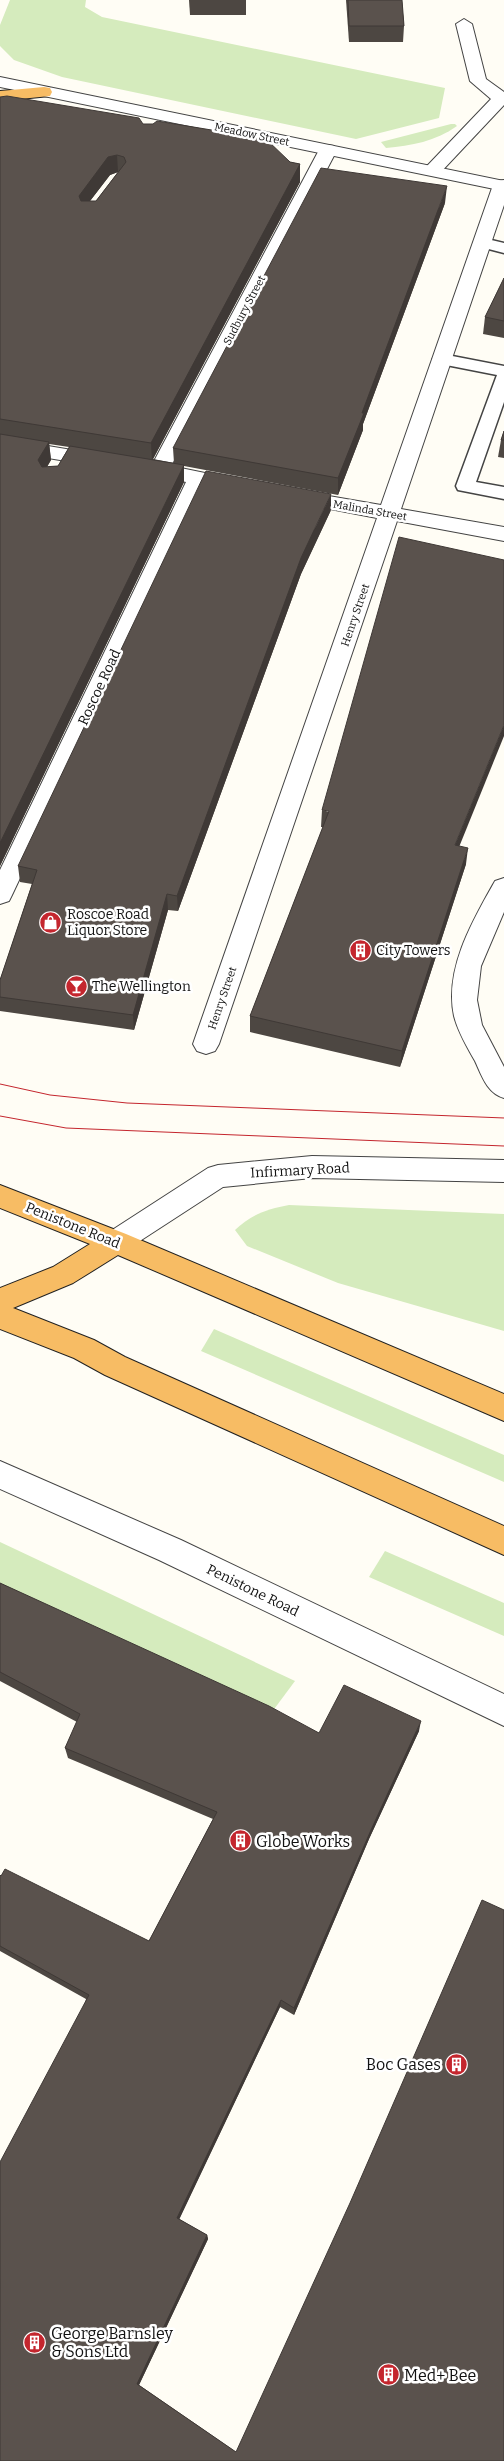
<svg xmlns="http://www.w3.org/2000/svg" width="504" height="2461" font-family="Bitter,serif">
  <rect width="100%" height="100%" fill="#fffdf5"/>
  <g fill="#d5ebbd">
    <polygon points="10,0 86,0 85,7 102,17 445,88 439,118 356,139 62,77 14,60 0,46 0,25"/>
    <path d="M451,124h4l2,2c-21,15 -46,20 -71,22l-5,-6z"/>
    <path d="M289,1205l215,9v117l-166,-48 -91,-37 -12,-16c16,-16 33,-21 54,-25z"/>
    <polygon points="214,1329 504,1455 504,1482 201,1351"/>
    <polygon points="0,1542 295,1681 269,1716 0,1593"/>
    <polygon points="385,1551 504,1603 504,1636 369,1577"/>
  </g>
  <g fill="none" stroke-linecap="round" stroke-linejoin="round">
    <defs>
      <g id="service">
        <polygon points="483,238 504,243 504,253 477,246 475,243 477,240"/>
        <polygon points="442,354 504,366 504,402 476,482 504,487 504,499 458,490 456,486 497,375 436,363 433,359 436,355"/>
      </g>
      <g id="minor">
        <polygon points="464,19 472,24 486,79 504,92 504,105 439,174 427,174 424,170 427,166 491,99 470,81 456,24"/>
        <polygon points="328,145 334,146 337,150 171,466 239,480 246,482 249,486 246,490 239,492 205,486 12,895 9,901 0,904 0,870 186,482 140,472 137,468 140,464 153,463 319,150 322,146"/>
        <polygon points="504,180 504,205 401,509 504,527 504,541 397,521 219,1044 215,1051 206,1054 197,1051 193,1044 377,518 294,502 287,501 284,496 287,491 294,490 381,505 493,185 496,181"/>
        <polygon points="0,438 102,455 109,457 112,461 109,465 102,467 0,450"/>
        <path d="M504,878v34l-23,54 -4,34 5,25 22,42v31c-17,-5 -22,-22 -29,-37 -8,-14 -17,-29 -21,-45 -10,-47 19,-96 41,-135z"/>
        <polygon points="312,1156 504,1160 504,1182 312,1178 223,1187 126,1250 116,1254 106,1250 102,1242 106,1234 208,1168 218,1165"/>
        <polygon points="0,1461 181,1540 504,1694 504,1726 159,1560 0,1489"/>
      </g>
      <polygon id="tertiary" points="0,77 504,181 504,191 0,87"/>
      <g id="trunk">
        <polygon points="44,87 50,88 52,92 50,96 0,101 0,91"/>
        <polygon points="0,1185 126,1234 504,1394 504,1421 118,1255 73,1283 13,1308 94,1340 125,1357 504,1526 504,1555 105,1375 74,1358 0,1329 0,1288 53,1267 90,1244 0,1208"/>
      </g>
    </defs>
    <use href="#service" stroke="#444" stroke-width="3"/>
    <use href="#minor" stroke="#444" stroke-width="2"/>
    <use href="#tertiary" stroke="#444" stroke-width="2"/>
    <use href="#trunk" stroke="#222" stroke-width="2"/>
    <use href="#service" fill="#fff" fill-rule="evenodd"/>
    <use href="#minor" fill="#fff" fill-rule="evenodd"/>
    <use href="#tertiary" fill="#fff" fill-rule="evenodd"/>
    <use href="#trunk" fill="#f7bc64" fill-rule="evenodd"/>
    <g stroke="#c4262e" stroke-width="1">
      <polyline points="0,1084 50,1095 127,1103 504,1118"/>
      <polyline points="0,1116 66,1128 504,1146"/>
    </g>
  </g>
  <g fill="#4d4742" fill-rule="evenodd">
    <polygon points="189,0 246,0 246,15 190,15"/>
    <polygon points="346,0 402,0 404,26 403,42 349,42"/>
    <path d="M0,97l143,27 147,38 10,2v18l-147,277 21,4 -1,-15 272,-245 -82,221v6l-25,65 -154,-29v16l-184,384zM118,172l-22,29h-6l20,-26zM49,444l20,3 -11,19 -11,1 4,-7z"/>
    <polygon points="504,278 504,338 483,334 485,317"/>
    <polygon points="504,431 504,458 498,457 501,440"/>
    <polygon points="331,510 301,574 178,911 168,910 134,1030 0,1011 0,980 32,884 20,882 18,866"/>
    <polygon points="322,810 459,846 466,864 400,1067 250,1032 250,1016 323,827 321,827"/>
    <polygon points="0,1583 319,1733 419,1731 369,1839 294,2015 280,2007 179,2219 207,2235 208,2239 139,2385 236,2452 504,2461 0,2461 86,1999 0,1951 0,1875 149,1941 213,1819 68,1758 65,1748 77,1722 0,1681"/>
  </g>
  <g fill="#3f3936">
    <polygon points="117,155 118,172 110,175 80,214 79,196 108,157"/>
    <polygon points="300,164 300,182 152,461 151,443"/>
    <polygon points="447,186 445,203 363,424 363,430 338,495 338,478 362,413"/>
    <polygon points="49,442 51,460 40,478 38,460"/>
    <polygon points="184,465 184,482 0,866 0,843"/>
    <polygon points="331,494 331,510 301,574 178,911 177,896 301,558"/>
    <polygon points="504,725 504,736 453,862 455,845"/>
    <polygon points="468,848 466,864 400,1067 402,1051"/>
    <polygon points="167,894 168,910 134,1030 133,1015"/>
    <polygon points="421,1721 419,1731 369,1839 294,2015 294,2008 371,1830"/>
    <polygon points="281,2000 280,2007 178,2222 177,2218"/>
    <polygon points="207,2235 208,2239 139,2385 137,2384"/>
  </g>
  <g fill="#5a524d" stroke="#3f3936" fill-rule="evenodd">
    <polygon points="348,0 402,0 404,26 349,26"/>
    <path d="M7,96l132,22 4,6h10l4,-3 109,18 24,23 10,2 -149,279 -151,-24v-322zM117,155l7,2 2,5 -30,39h-15l-2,-5 29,-39z"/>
    <polygon points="321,168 447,186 362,413 364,413 338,478 173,448"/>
    <polygon points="504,278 504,321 485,317"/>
    <polygon points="504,431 504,440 501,440"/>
    <polygon points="0,434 49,442 38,460 42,467 58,466 70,446 184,465 0,843"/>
    <polygon points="206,471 331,494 301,558 177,896 167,894 133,1015 0,997 0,980 37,870 18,866"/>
    <polygon points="399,537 504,560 504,725 455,845 468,848 402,1051 250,1016 329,811 322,810"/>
    <polygon points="0,1583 269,1706 319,1733 344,1685 421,1721 371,1830 294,2008 281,2000 177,2218 207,2235 137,2384 236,2452 350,2203 482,1900 504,1910 504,2461 0,2461 0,2162 89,1995 0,1946 0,1875 1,1876 5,1869 149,1941 217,1812 65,1748 80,1714 0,1672"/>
  </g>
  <defs>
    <symbol id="shop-disc" viewBox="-11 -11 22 22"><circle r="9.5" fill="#c4262e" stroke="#fff"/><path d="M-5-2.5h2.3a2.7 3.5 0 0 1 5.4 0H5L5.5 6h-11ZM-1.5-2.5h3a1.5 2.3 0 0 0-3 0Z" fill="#fff"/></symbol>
    <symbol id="building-disc" viewBox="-11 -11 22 22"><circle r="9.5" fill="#c4262e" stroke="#fff"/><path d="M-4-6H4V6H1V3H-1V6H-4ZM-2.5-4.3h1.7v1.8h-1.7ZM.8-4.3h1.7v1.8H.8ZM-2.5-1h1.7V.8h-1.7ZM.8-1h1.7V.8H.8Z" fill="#fff"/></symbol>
    <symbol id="bar-disc" viewBox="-11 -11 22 22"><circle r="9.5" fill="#c4262e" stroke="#fff"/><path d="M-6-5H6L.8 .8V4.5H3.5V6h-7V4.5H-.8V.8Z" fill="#fff"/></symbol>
  </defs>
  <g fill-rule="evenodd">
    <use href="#shop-disc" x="38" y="910" width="25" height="25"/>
    <use href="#building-disc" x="348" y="938" width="25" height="25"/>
    <use href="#bar-disc" x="64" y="974" width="25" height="25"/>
    <use href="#building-disc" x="228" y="1828" width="25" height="25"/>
    <use href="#building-disc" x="444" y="2052" width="25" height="25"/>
    <use href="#building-disc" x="22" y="2330" width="25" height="25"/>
    <use href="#building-disc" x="376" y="2362" width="25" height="25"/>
  </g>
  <g text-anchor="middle" stroke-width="5" stroke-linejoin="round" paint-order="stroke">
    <g font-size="11" fill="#111" stroke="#fff">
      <text transform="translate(252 134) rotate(12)" y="4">Meadow Street</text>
      <text transform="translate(244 310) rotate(-62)" y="4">Sudbury Street</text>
      <text transform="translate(370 510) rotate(10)" y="4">Malinda Street</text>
      <text transform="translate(355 615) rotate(-71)" y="4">Henry Street</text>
      <text transform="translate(222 998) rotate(-71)" y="4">Henry Street</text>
    </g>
    <g font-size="14" fill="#111" stroke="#fff">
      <text transform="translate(99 687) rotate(-65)" y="5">Roscoe Road</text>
      <text transform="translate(300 1170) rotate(-3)" y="5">Infirmary Road</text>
      <text transform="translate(73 1225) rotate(22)" y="5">Penistone Road</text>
      <text transform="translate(253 1590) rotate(26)" y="5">Penistone Road</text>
    </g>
    <g font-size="14" fill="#111" stroke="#fff" text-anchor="start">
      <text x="67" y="919">Roscoe Road<tspan x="67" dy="16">Liquor Store</tspan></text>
      <text x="376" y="955">City Towers</text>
      <text x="92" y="991">The Wellington</text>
    </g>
    <g font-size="16" fill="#111" stroke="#fff" text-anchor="start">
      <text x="256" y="1847">Globe Works</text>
      <text x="441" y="2070" text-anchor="end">Boc Gases</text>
      <text x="51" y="2339">George Barnsley<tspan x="51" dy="18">&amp; Sons Ltd</tspan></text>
      <text x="404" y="2381">Med+ Bee</text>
    </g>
  </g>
</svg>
